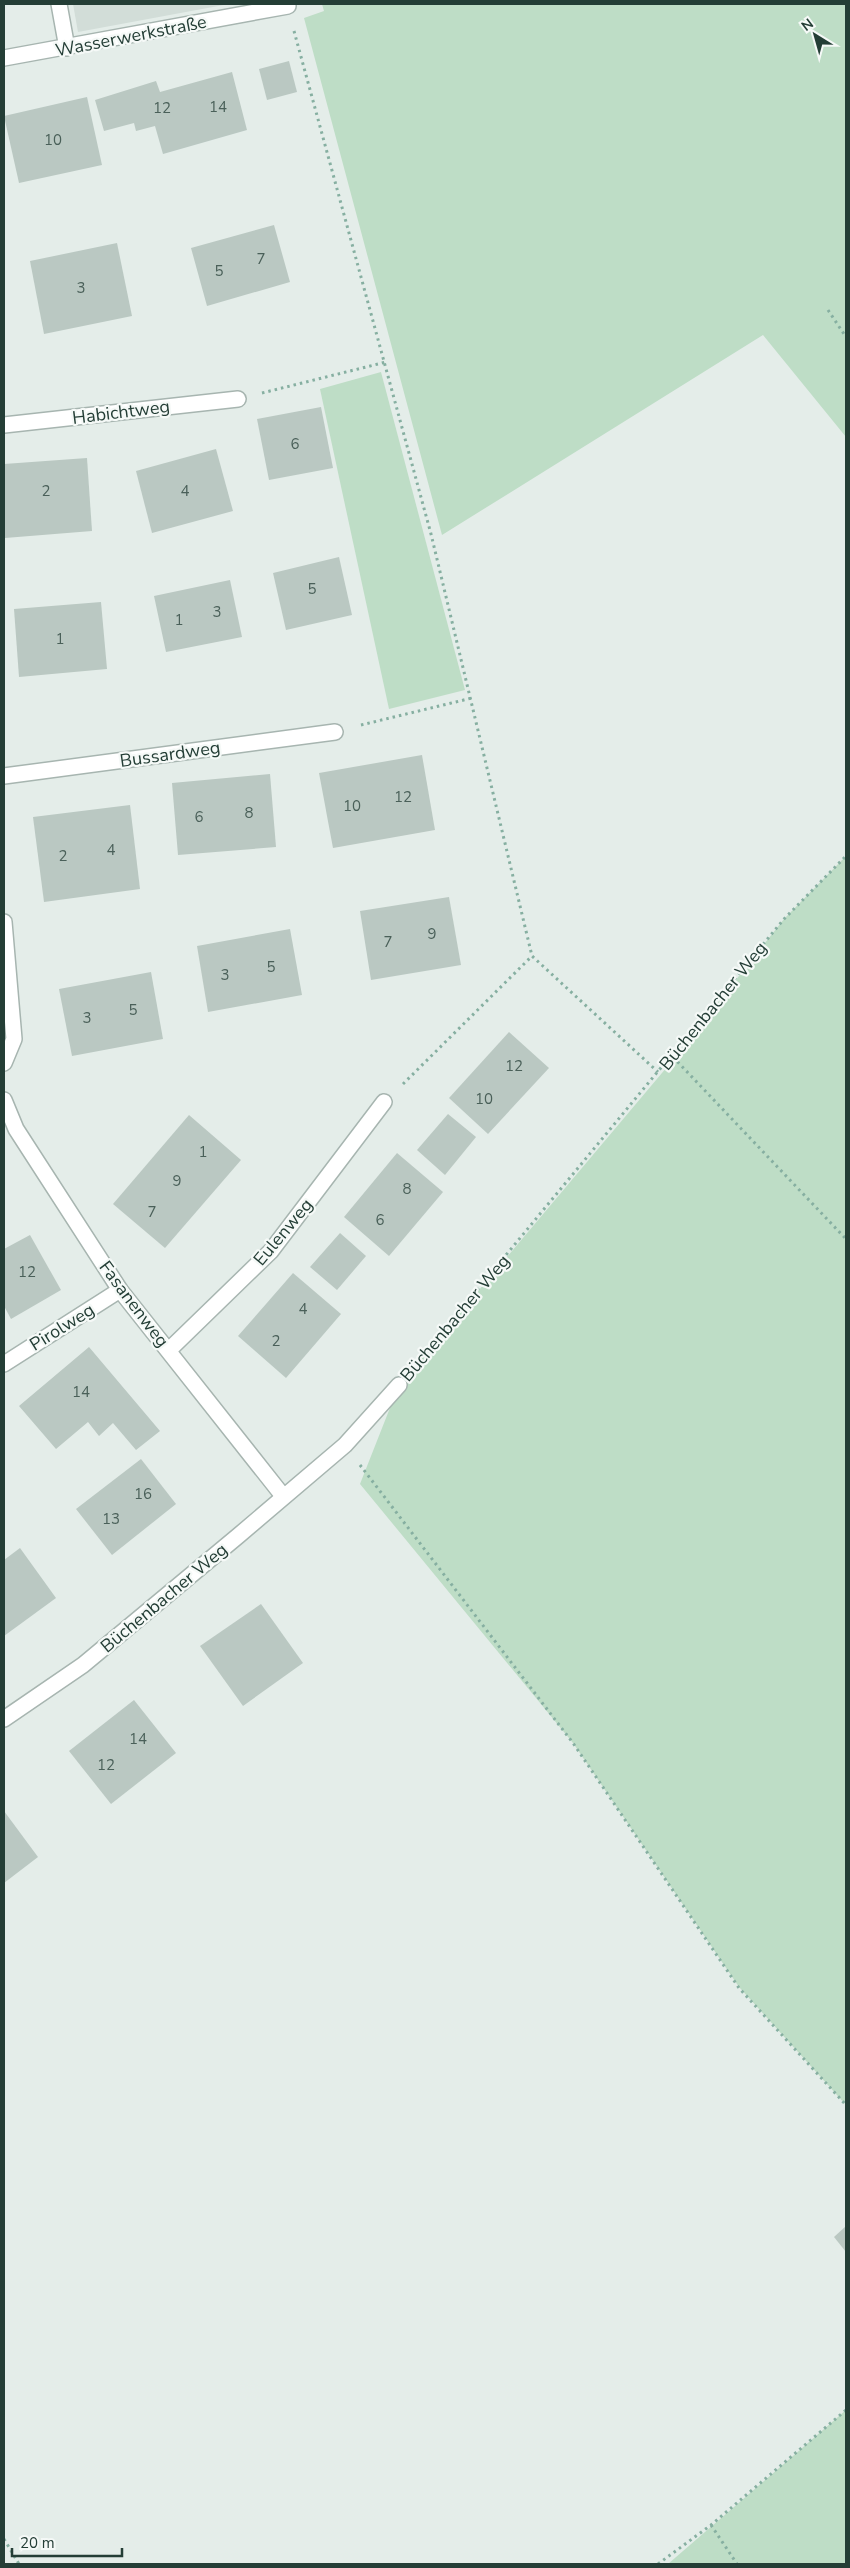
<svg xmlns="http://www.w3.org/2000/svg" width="850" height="2568" font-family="'Nunito Sans',sans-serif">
  <rect width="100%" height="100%" fill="#e4ede9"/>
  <polygon fill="#d2ddd8" points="73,4 229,4 78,32"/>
  <g fill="#beddc6">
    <polygon points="322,4 846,4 846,437 763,335 442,535 304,18 324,11"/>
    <polygon points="381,372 465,690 389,709 320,389"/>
    <polygon points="846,856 846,2105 739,1987 573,1743 360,1484 399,1385 667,1067 784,919"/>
    <polygon points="846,2410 846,2564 668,2564"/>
  </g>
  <g fill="#bac8c2">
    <polygon points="289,61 297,92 267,100 259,69"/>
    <polygon points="232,72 247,130 163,154 155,126 136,131 134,123 104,131 95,100 156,81 160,92"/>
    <polygon points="87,97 102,165 19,183 4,116"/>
    <polygon points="274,225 290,282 207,306 191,248"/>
    <polygon points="117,243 132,316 44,334 30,261"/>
    <polygon points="321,407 333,468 269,480 257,419"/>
    <polygon points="216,449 233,511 152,533 136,471"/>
    <polygon points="87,458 92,531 5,538 4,464"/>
    <polygon points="339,557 352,615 286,630 273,573"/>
    <polygon points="230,580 242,637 166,652 154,596"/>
    <polygon points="101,602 107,669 19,677 14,609"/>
    <polygon points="422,755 435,830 333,848 319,773"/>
    <polygon points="270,774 276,847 178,855 172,783"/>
    <polygon points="130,805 140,889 44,902 33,817"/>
    <polygon points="449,897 461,965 371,980 360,911"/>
    <polygon points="290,929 302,995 208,1012 197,946"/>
    <polygon points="151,972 163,1039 72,1056 59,989"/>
    <polygon points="509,1032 549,1068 488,1134 449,1098"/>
    <polygon points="448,1114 476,1137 445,1175 417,1150"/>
    <polygon points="189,1115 241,1160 165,1248 113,1204"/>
    <polygon points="397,1153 443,1192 389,1256 344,1217"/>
    <polygon points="340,1233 366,1256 337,1290 310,1267"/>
    <polygon points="30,1235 61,1290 11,1319 4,1306 4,1249"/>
    <polygon points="293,1273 341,1314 286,1378 238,1336"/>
    <polygon points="89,1347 160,1431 136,1450 113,1423 99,1436 88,1422 56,1449 19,1406"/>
    <polygon points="141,1459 176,1504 112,1555 76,1509"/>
    <polygon points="20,1548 56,1598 4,1636 4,1560"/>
    <polygon points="261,1604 303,1663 243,1706 200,1646"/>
    <polygon points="134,1700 176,1753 111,1804 69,1751"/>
    <polygon points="4,1811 38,1857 4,1883"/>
    <polygon points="846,2226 846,2252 834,2237"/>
  </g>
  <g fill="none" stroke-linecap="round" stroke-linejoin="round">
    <defs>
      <g id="minor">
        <polyline points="59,4 67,48"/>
        <polyline points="4,58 288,6"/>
        <polyline points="4,425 238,399"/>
        <polyline points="4,776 335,732"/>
        <polyline points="4,922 14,1039 4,1063"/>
        <polyline points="4,1100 16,1129 120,1290 283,1496"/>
        <polyline points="169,1350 271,1251 384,1102"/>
        <polyline points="4,1364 120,1290"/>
        <polyline points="4,1719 83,1665 238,1536 345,1445 399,1385"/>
      </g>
    </defs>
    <use href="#minor" stroke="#a7b5b0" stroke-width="18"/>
    <g stroke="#86afa1" stroke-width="3" stroke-dasharray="2.5 4" stroke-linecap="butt">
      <polyline points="294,31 431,534 532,956 658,1072"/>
      <polyline points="828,310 846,337"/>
      <polyline points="262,393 386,362"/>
      <polyline points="361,725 472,698"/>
      <polyline points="673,1057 846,1239"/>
      <polyline points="403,1084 532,956"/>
      <polyline points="415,1365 784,919 846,856"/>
      <polyline points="360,1465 573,1743 739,1988 846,2105"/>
      <polyline points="711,2525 737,2564"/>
      <polyline points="4,2539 19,2564"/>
      <polyline points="658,2564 711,2525 846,2410"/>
    </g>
    <use href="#minor" stroke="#fff" stroke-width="15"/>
  </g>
  <g text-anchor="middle" stroke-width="4.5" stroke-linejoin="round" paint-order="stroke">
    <g font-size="15" fill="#4a6059">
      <text x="218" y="112">14</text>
      <text x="162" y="113">12</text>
      <text x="53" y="145">10</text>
      <text x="261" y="264">7</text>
      <text x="219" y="276">5</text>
      <text x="81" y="293">3</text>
      <text x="295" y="449">6</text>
      <text x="46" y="496">2</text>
      <text x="185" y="496">4</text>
      <text x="312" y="594">5</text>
      <text x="217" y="617">3</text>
      <text x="179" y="625">1</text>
      <text x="60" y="644">1</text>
      <text x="403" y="802">12</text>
      <text x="352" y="811">10</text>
      <text x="249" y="818">8</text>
      <text x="199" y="822">6</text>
      <text x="111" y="855">4</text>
      <text x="63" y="861">2</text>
      <text x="432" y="939">9</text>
      <text x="388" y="947">7</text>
      <text x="271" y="972">5</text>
      <text x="225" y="980">3</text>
      <text x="133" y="1015">5</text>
      <text x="87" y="1023">3</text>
      <text x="514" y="1071">12</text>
      <text x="484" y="1104">10</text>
      <text x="203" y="1157">1</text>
      <text x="177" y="1186">9</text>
      <text x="407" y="1194">8</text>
      <text x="152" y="1217">7</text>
      <text x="380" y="1225">6</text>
      <text x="27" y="1277">12</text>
      <text x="303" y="1314">4</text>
      <text x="276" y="1346">2</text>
      <text x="81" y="1397">14</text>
      <text x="143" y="1499">16</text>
      <text x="111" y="1524">13</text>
      <text x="138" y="1744">14</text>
      <text x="106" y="1770">12</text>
    </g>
    <g font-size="18" fill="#243e36" stroke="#f5f9f7">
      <text transform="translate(131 36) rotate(-11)" y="6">Wasserwerkstraße</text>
      <text transform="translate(121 412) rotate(-7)" y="6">Habichtweg</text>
      <text transform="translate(170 754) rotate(-8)" y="6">Bussardweg</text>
      <text transform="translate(713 1006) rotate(-51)" y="6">Büchenbacher Weg</text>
      <text transform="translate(283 1232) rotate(-50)" y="6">Eulenweg</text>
      <text transform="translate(134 1304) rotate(53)" y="6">Fasanenweg</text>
      <text transform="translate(455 1318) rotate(-50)" y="6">Büchenbacher Weg</text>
      <text transform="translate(62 1327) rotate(-32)" y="6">Pirolweg</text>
      <text transform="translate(164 1598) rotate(-40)" y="6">Büchenbacher Weg</text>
    </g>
  </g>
  <rect width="850" height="2568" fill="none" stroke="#243e36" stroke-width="10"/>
  <g transform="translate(815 35) rotate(323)" stroke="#f5f9f7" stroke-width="4" paint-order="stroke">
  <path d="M0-4L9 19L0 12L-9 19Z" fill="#243e36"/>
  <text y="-8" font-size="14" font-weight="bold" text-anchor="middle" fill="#243e36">N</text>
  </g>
  <path d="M12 2548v8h110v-8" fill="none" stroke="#243e36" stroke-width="2.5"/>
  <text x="20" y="2548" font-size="15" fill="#243e36" stroke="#f5f9f7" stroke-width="4" paint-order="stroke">20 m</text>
</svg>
